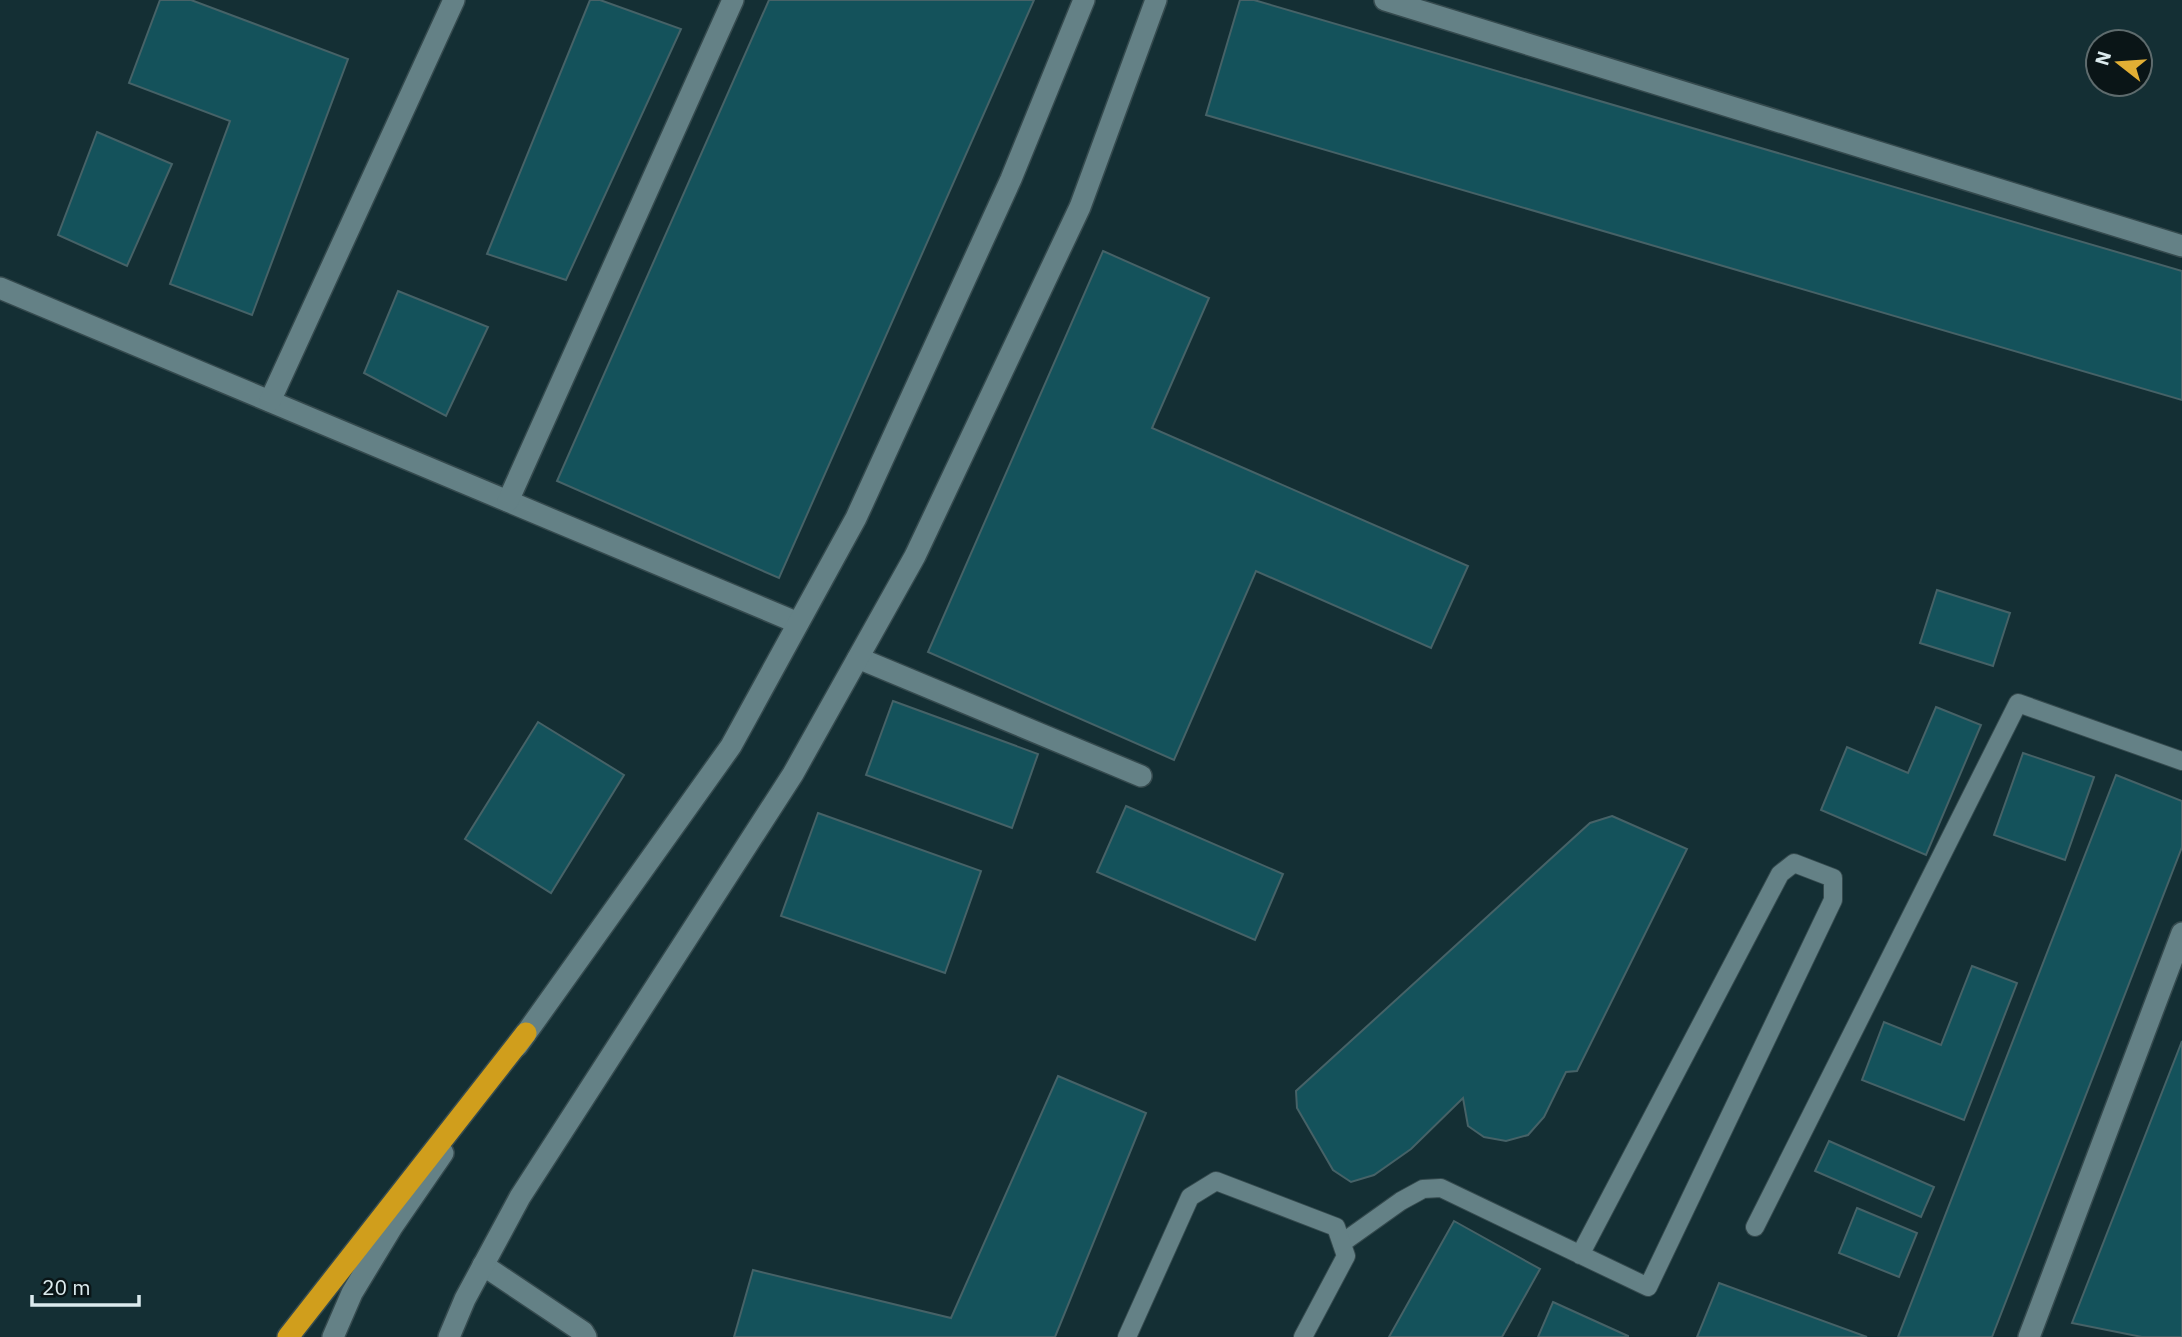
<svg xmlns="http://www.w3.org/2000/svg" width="2182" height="1337" font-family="'IBM Plex Sans',sans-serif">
  <rect width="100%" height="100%" fill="#142f34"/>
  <g fill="#14525b" stroke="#466267" stroke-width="2">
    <polygon points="160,0 191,0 348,59 252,315 170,284 230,121 129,83"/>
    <polygon points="590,0 600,0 681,29 566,280 487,254"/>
    <polygon points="769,0 1034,0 779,578 557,481"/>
    <polygon points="1240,0 1254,0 2182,271 2182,400 1206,115"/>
    <polygon points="97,132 172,164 127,266 58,235"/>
    <polygon points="1103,251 1209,298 1152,428 1468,566 1431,648 1256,571 1174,760 928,652"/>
    <polygon points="398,291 488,327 446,416 364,373"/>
    <polygon points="1937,590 2010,613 1993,666 1920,643"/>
    <polygon points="893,701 1038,754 1012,828 866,775"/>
    <polygon points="1936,707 1981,725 1926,855 1821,810 1847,747 1908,773"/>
    <polygon points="538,722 624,775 551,893 465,839"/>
    <polygon points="2023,753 2094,777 2065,860 1994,835"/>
    <polygon points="2116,775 2182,801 2182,847 1992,1337 1898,1337"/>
    <polygon points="1126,806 1283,874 1255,940 1097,872"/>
    <polygon points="818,813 981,871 945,973 781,916"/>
    <polygon points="1612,816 1687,849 1577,1071 1566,1072 1544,1117 1528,1135 1506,1141 1484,1137 1468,1126 1463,1098 1411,1149 1374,1175 1351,1182 1333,1170 1297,1108 1296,1091 1590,823"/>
    <polygon points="1972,966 2017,983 1964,1120 1862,1080 1884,1022 1941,1045"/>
    <polygon points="2182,1041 2182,1337 2142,1337 2072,1323"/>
    <polygon points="1058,1076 1146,1113 1055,1337 734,1337 753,1270 951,1318"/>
    <polygon points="1829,1141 1934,1187 1921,1217 1815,1171"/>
    <polygon points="1857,1208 1917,1233 1899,1277 1839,1253"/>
    <polygon points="1454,1221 1540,1269 1502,1337 1389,1337"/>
    <polygon points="1719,1283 1867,1337 1697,1337"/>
    <polygon points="1553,1302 1628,1336 1628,1337 1538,1337"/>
  </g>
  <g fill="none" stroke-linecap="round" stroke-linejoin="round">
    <defs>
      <g id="lane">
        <polyline points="1755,1227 2018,703 2182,761"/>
        <polyline points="1342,1243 1401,1201 1423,1189 1441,1188 1648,1287 1833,900 1833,878 1794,863 1780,874 1580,1255"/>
        <polyline points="1127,1337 1190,1197 1216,1181 1336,1227 1346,1256 1303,1337"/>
      </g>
      <g id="street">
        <polyline points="1385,0 2182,246"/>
        <polyline points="0,288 798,623"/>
        <polyline points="270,401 454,0"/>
        <polyline points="508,501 733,0"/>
        <polyline points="858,658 1141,776"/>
        <polyline points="483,1265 583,1332 586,1337"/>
        <polyline points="2029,1337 2182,933"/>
      </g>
      <g id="secondary">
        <polyline points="517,1046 731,746 856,518 1011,179 1084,0"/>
        <polyline points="333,1337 352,1293 392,1227 443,1153"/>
        <polyline points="449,1337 465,1299 520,1197 793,774 915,556 1080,207 1156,0"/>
      </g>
      <polyline id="highway" points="288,1337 526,1033"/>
    </defs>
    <use href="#lane" stroke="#354a4e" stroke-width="20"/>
    <use href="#street" stroke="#354a4e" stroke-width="24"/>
    <use href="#secondary" stroke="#354a4e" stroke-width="24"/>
    <use href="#highway" stroke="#354a4e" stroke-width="24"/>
    <use href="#lane" stroke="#648186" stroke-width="18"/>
    <use href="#street" stroke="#648186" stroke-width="21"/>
    <use href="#secondary" stroke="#648186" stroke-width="21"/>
    <use href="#highway" stroke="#d09e1c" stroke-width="21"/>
  </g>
  <g transform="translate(2119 63) rotate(287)"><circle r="33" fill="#0a1517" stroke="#5e6b6d" stroke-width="2"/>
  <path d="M0-5L12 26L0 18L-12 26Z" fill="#e2af34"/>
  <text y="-10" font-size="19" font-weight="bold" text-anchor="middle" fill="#dcebee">N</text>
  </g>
  <path d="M32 1295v10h107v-10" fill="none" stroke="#dcebee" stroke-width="3.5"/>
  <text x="42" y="1295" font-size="21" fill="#dcebee" stroke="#0a1517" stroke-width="5" paint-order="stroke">20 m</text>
</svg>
